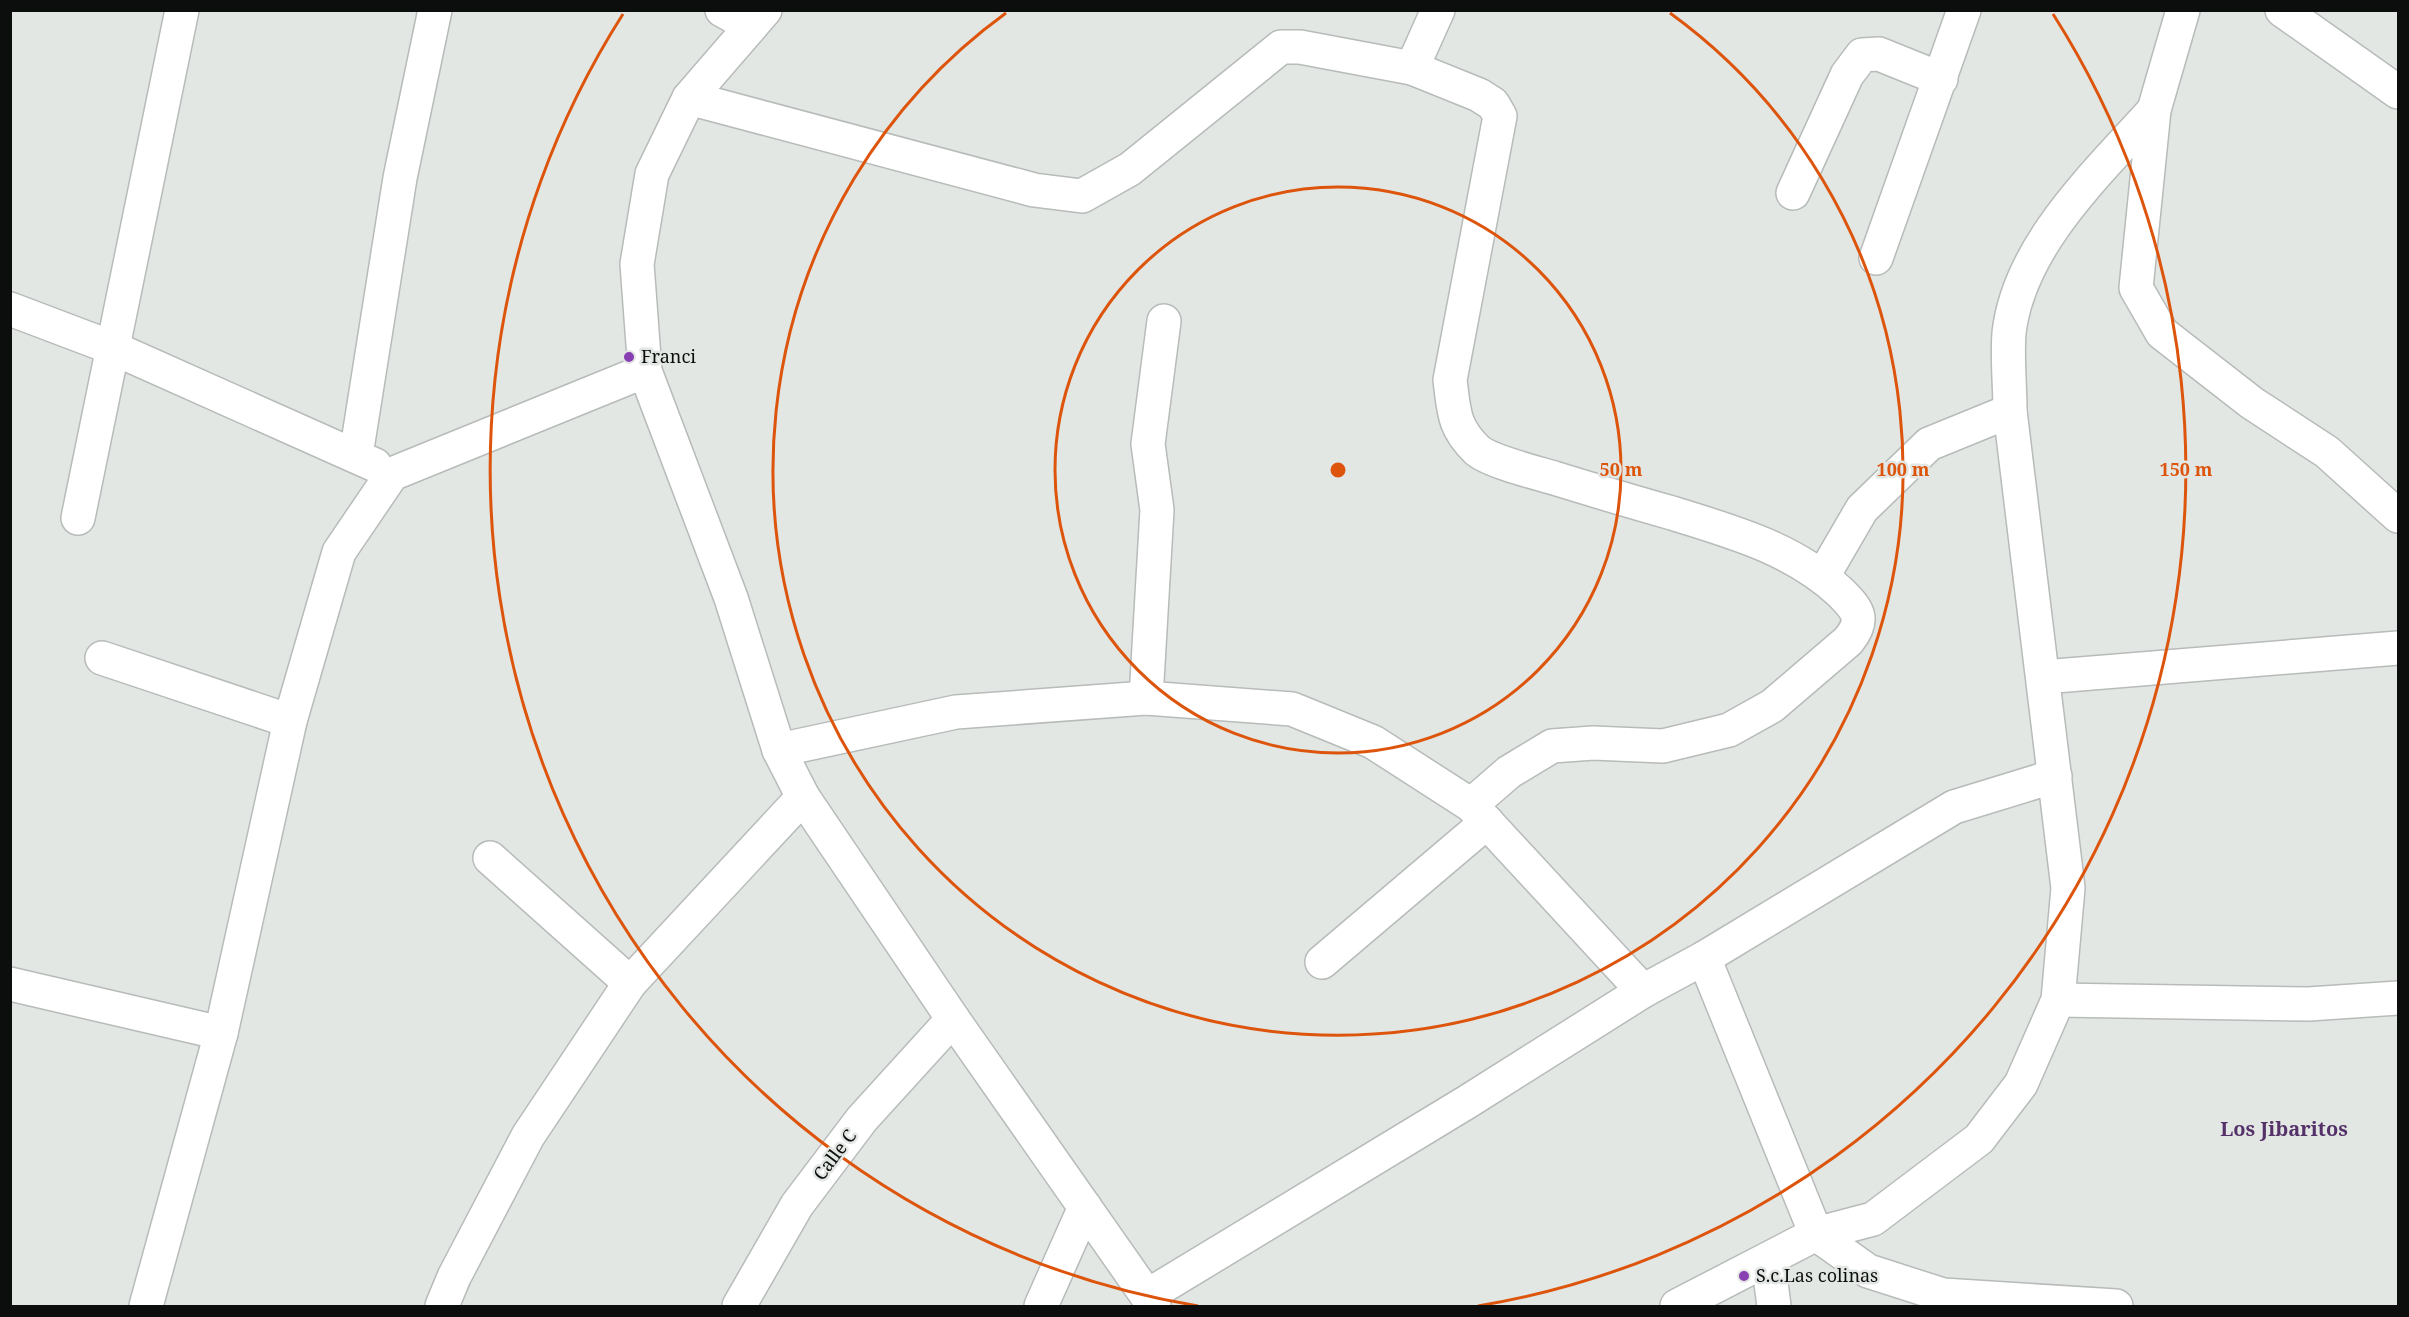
<svg xmlns="http://www.w3.org/2000/svg" width="2409" height="1317" font-family="'Noto Serif',serif">
  <rect width="100%" height="100%" fill="#e3e7e4"/>
  <g fill="none" stroke-linecap="round" stroke-linejoin="round">
    <defs>
      <g id="street">
        <polyline points="722,10 751,26"/>
        <polyline points="765,10 689,98 652,174 637,264 645,371 731,598 779,750 803,797 953,1019 1154,1306"/>
        <polyline points="2183,10 2154,110 2136,288 2162,333 2252,403 2327,452 2398,516"/>
        <polyline points="2282,10 2398,92"/>
        <path d="M1412,68l67,27 14,9 7,12 -50,264c4,31 3,47 27,70 12,11 60,23 77,28 39,12 79,24 118,35 61,19 120,35 168,79 18,18 26,27 8,49l-76,65 -43,24 -66,16 -70,-3 -41,3 -43,26 -38,33"/>
        <polyline points="689,98 1034,190 1082,196 1130,169 1281,47 1300,47 1412,68 1438,10"/>
        <polyline points="1793,193 1847,75 1862,55 1879,54 1941,79"/>
        <polyline points="1876,258 1964,10"/>
        <polyline points="10,309 113,348 375,465"/>
        <polyline points="356,455 400,178 435,10"/>
        <polyline points="78,518 182,10"/>
        <polyline points="1823,576 1862,509 1929,444 2010,411"/>
        <polyline points="102,658 290,721"/>
        <polyline points="2043,677 2398,648"/>
        <polyline points="1146,698 1157,510 1148,444 1164,321"/>
        <polyline points="779,750 956,712 1146,698 1292,709 1373,742 1471,805 1643,991"/>
        <polyline points="490,858 630,983"/>
        <polyline points="1704,958 1816,1234 1868,1271 1943,1295 2116,1306"/>
        <polyline points="1322,962 1487,822"/>
        <polyline points="10,984 221,1033"/>
        <polyline points="2058,1000 2309,1004 2398,998"/>
        <polyline points="1768,1260 1774,1306"/>
        <polyline points="1147,1296 1467,1102 1643,991 1704,958 1954,807 2055,776"/>
        <polyline points="146,1306 221,1033 290,721 339,552 392,474 645,371"/>
        <polyline points="442,1306 454,1277 528,1136 630,983 803,797"/>
        <polyline points="739,1306 797,1205 862,1119 953,1019"/>
        <polyline points="1041,1306 1085,1207"/>
        <path d="M1677,1306l139,-72 57,-15 106,-80 42,-55 37,-84 10,-112 -58,-477c0,-25 -3,-53 -1,-78 10,-88 89,-160 145,-223"/>
      </g>
    </defs>
    <use href="#street" stroke="#b7bbb9" stroke-width="36"/>
    <use href="#street" stroke="#fff" stroke-width="33"/>
  </g>
  <g fill="none" stroke="#dd550c" stroke-width="3">
    <circle cx="1338" cy="470" r="283"/>
    <path d="M1670 13A565 565 0 1 1 1006 13"/>
    <path d="M1198 1306A848 848 0 0 1 623 14M2053 14A848 848 0 0 1 1478 1306"/>
  </g>
  <g fill="#883fb1" stroke="#e3e7e4" stroke-width="2">
    <circle cx="629" cy="357" r="6"/>
    <circle cx="1744" cy="1276" r="6"/>
  </g>
  <g text-anchor="middle" stroke-width="5" stroke-linejoin="round" paint-order="stroke">
    <g font-size="18" fill="#0c0d0d" stroke="#e3e7e4" text-anchor="start">
      <text x="641" y="363">Franci</text>
      <text x="1756" y="1282">S.c.Las colinas</text>
    </g>
    <g font-size="18" fill="#0c0d0d" stroke="#e3e7e4">
      <text transform="translate(835 1155) rotate(-53)" y="6">Calle C</text>
    </g>
    <g font-size="20" font-weight="bold" fill="#543169" stroke="#e3e7e4">
      <text x="2284" y="1136">Los Jibaritos</text>
    </g>
  </g>
  <circle cx="1338" cy="470" r="9" fill="#dd550c" stroke="#e3e7e4" stroke-width="3"/>
  <g font-size="18" text-anchor="middle" font-weight="bold" fill="#dd550c" stroke="#e3e7e4" stroke-width="5" stroke-linejoin="round" paint-order="stroke">
    <text x="1621" y="476">50 m</text>
    <text x="1903" y="476">100 m</text>
    <text x="2186" y="476">150 m</text>
  </g>
  <rect width="2409" height="1317" fill="none" stroke="#0c0d0d" stroke-width="24"/>
</svg>
